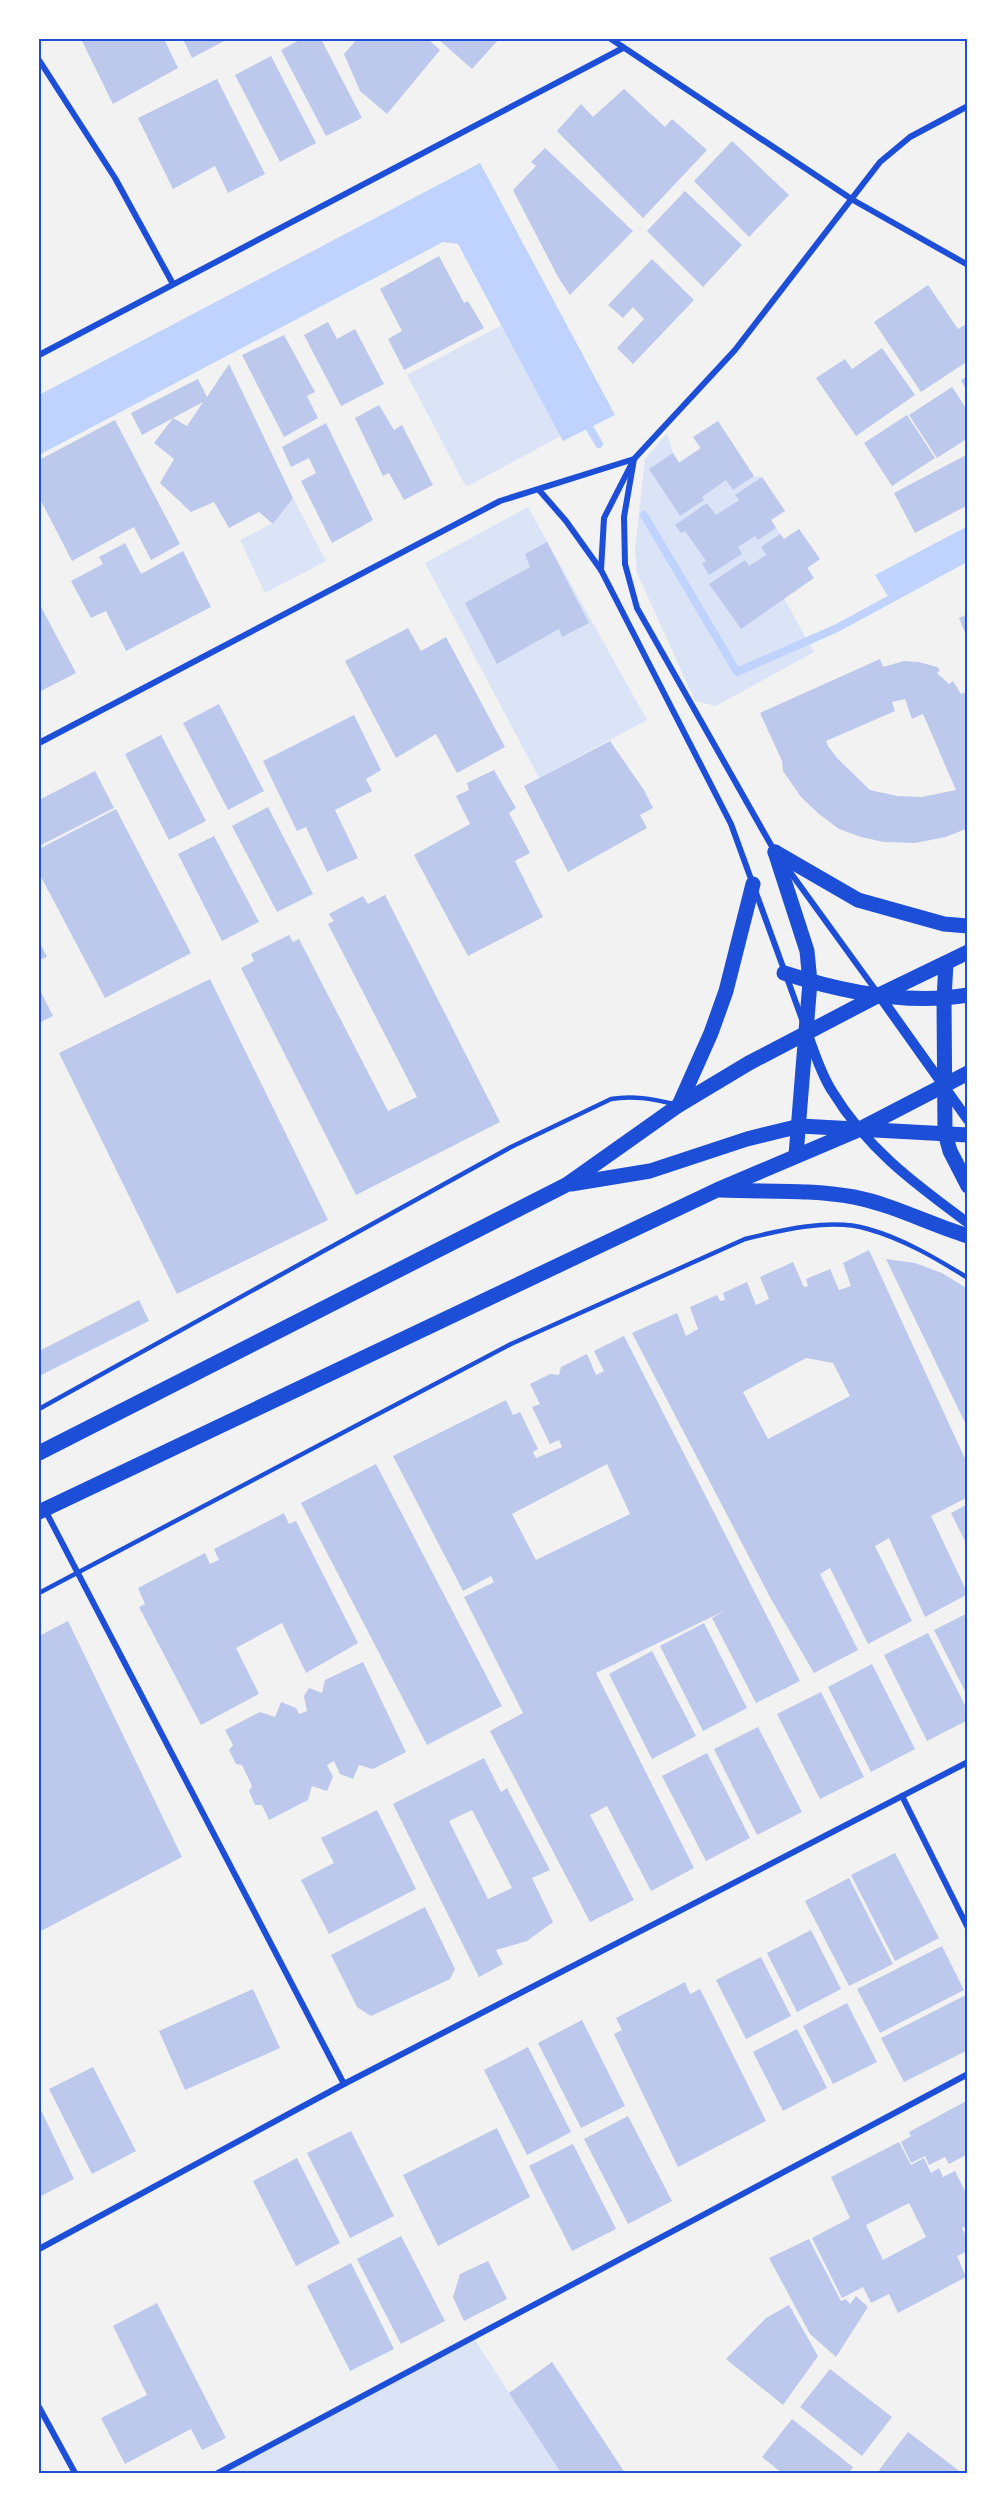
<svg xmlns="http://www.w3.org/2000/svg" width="1007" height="2512" font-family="'Golos Text',sans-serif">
  <rect width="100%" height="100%" fill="#f2f2f2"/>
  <g fill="#dbe4f7">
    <polygon points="502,325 561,436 466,487 407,375"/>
    <polygon points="667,433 673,453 679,462 700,448 693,437 754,476 762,477 785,511 771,520 784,539 799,529 820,559 808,568 814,578 784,598 814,652 716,706 695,701 637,573 635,549 645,459"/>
    <polygon points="293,498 326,561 265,593 240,540 273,523"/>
    <polygon points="528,507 647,720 539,778 425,563"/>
    <polygon points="473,2337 561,2473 218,2473"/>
  </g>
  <g fill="#bfd3fe">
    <polygon points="480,163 615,415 563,441 458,244 443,242 39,455 39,395"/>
    <polygon points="968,526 968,557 889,598 875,575"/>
  </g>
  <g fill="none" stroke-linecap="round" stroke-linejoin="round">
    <g stroke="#bfd3fe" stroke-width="8">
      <polyline points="585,420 599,444"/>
      <polyline points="644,515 737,672 837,628 968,557"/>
    </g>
  </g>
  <g fill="#bdc9ec" fill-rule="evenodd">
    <polygon points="81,39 164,39 178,68 113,104"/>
    <polygon points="183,39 228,39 192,58"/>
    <polygon points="301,39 321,39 362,118 326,136 281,50"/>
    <polygon points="357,39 428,39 440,50 387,114 360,91 344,54"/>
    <polygon points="438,39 499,39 472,69"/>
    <polygon points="271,56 316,143 280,162 235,75"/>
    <polygon points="217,79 265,174 228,193 215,166 173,189 138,118"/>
    <polygon points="624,89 665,127 672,119 707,150 643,218 557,131 581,104 593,117"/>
    <polygon points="732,141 789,195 749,237 694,181"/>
    <polygon points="545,148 633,231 570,295 558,277 513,190 536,166 531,162"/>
    <polygon points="685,191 742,245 703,287 647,231"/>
    <polygon points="439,256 464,303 468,301 484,328 404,370 388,339 402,331 380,289"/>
    <polygon points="652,259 694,300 633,364 617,348 644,319 633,307 623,318 608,305"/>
    <polygon points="928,285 958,329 968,323 968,361 921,392 874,322"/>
    <polygon points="328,322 337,339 355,329 384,384 341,406 304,335"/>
    <polygon points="284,335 315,392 307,396 318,418 284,437 242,355"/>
    <polygon points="882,348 915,395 856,436 816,378 845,359 852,369"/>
    <polygon points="229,364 293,498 273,524 259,512 229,528 214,502 191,512 160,483 174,459 154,443 173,418 187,426 203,402 173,418 142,435 131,413 198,379 207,397"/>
    <polygon points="968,376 968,394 961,380"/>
    <polygon points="952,387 968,411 968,438 937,458 909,415"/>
    <polygon points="379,405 394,430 402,425 433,485 404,500 389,473 383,476 355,418"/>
    <polygon points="907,415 935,458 892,486 864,443"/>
    <polygon points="115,420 180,544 151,560 134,527 72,561 39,497 39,460"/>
    <polygon points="718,421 754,476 733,490 726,480 702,497 704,500 680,516 649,469 673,453 679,463 701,448 693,437"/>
    <polygon points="326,423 373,520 332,543 301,481 316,473 309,458 291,467 282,447"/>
    <polygon points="968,454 968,505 915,533 894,493"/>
    <polygon points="762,477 785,511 771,520 776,528 758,540 755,536 738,547 742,554 709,575 702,564 706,561 685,531 681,533 675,525 707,503 716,515 739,500 735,495"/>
    <polygon points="799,529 820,559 807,568 814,578 741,629 709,584 745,560 749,566 766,555 761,547 780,534 784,539"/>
    <polygon points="547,542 589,623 562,637 559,629 497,664 465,603 530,567 525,554"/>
    <polygon points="125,543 141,574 183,551 211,607 126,651 106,611 91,618 71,581 103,564 99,557"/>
    <polygon points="39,603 76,673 39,692"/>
    <polygon points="968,614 968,640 959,618"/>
    <polygon points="408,628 421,651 446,637 505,747 457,773 436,734 396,758 345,661"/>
    <path d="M880,659l3,8 21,-6 15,1 18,5 3,3 -3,3 12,11 4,-3 8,13 5,-2 2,136 -22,9 -31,6 -31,-1 -23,-5 -22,-8 -20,-15 -18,-17 -18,-26 -1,-10 -22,-48zM905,699l7,20 11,-5 33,76 -34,7 -25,-1 -27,-6 -33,-32 -9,-12 -2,-5 69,-30 -3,-9z"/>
    <polygon points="219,704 264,791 228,810 183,723"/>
    <polygon points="354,715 381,770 366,779 372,791 335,810 358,858 327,872 306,827 297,831 263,761"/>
    <polygon points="161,735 206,821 169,840 125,754"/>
    <polygon points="610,741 644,790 653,808 640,815 647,828 568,872 524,786"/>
    <polygon points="494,770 516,808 509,813 530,853 515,861 543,917 468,956 414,855 470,824 456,796 469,790 467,783"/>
    <polygon points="95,771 114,808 39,846 39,800"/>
    <polygon points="268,807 313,894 277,912 232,826"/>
    <polygon points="116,809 191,953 105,998 39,873 39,849"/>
    <polygon points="214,836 259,922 222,941 178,854"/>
    <polygon points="385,895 500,1122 356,1195 241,968 254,961 251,954 289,935 293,942 299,939 388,1111 417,1097 328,924 334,921 329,914 363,896 368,904"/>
    <polygon points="39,941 47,957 39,960"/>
    <polygon points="210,979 328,1220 177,1294 59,1053"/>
    <polygon points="39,988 53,1016 39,1023"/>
    <path d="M869,1250l99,215v32l-37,19 37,78 -43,23 -36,-79 -14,8 37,75 -44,23 -38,-76 -10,6 38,76 -44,23 -43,-74 -139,-266 45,-20 9,23 12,-7 -8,-22 27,-12 3,6 5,-1 -2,-7 24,-11 9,23 13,-6 -9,-22 33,-15 11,25 4,-1 -2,-7 24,-10 9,21 12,-4 -8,-23zM806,1358l27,5 17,33 -82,43 -25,-47z"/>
    <polygon points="886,1259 915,1263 942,1273 968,1289 968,1429"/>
    <polygon points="139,1300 149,1321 39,1376 39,1351"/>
    <path d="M624,1336l176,345 -44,22 -44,-85 14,-8 -130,63 98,195 -43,23 -44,-85 -17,9 44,85 -44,22 -100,-191 33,-18 -59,-116 30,-15 -3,-6 -28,15 -70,-135 113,-56 7,15 7,-3 18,37 -5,3 3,6 26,-11 -3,-7 -9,4 -18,-37 8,-3 -10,-20 20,-10 9,1 2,-8 26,-13 9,21 8,-4 -10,-20zM607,1464l23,50 -94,46 -24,-46z"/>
    <polygon points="376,1464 502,1706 427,1745 301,1503"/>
    <polygon points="968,1504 968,1547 951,1513"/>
    <polygon points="284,1513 289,1524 296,1521 358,1643 306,1673 282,1623 236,1648 259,1694 201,1725 139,1607 145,1604 138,1588 205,1553 210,1564 219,1560 214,1549"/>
    <polygon points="968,1613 968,1697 934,1630"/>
    <polygon points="68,1621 182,1857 39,1932 39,1636"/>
    <polygon points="704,1623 747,1708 703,1731 660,1646"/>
    <polygon points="928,1633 968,1711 968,1720 927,1741 884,1655"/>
    <polygon points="652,1651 696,1736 652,1759 609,1674"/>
    <polygon points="363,1662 406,1752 373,1769 359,1765 353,1779 340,1774 334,1761 327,1765 333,1777 327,1791 312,1786 308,1800 269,1820 262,1805 255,1805 249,1791 252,1786 242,1765 236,1764 229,1750 233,1745 225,1730 260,1712 275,1717 281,1702 296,1708 299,1714 307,1711 304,1696 309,1688 322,1693 325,1680"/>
    <polygon points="872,1664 915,1749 871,1772 828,1687"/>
    <polygon points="821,1692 864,1777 820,1799 777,1714"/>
    <polygon points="758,1727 802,1812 757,1835 714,1749"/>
    <polygon points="707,1753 750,1838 706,1861 662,1776"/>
    <path d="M484,1758l17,34 6,-4 43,82 -18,8 21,44 -26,19 -31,9 7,14 -24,13 -86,-173zM472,1810l40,78 -24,11 -39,-78z"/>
    <polygon points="377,1810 416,1889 329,1934 301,1880 334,1863 321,1838"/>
    <polygon points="895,1853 939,1938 895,1961 851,1875"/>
    <polygon points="849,1878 893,1964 849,1986 805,1901"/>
    <polygon points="425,1907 455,1969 450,1979 371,2016 357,2007 331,1955"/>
    <polygon points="811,1930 841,1989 797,2012 767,1953"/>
    <polygon points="942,1946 964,1990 880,2033 857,1989"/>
    <polygon points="761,1957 791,2016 746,2039 716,1980"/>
    <polygon points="685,1982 690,1994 700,1989 766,2121 678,2167 614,2034 622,2030 616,2018"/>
    <polygon points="253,1989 280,2048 185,2090 159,2031"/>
    <polygon points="966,1995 968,1999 968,2050 904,2082 881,2038"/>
    <polygon points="847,2003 877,2062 833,2084 803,2026"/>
    <polygon points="582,2020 625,2106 581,2128 538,2043"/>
    <polygon points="797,2029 827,2088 783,2111 753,2052"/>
    <polygon points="528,2047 571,2132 527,2155 484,2070"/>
    <polygon points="93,2067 136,2151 92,2174 49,2089"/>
    <polygon points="968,2100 968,2154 949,2164 945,2157 929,2165 925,2156 911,2163 901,2142 911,2136 909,2132"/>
    <polygon points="39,2106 74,2179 39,2197"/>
    <polygon points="628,2116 672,2201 628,2224 584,2139"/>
    <polygon points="497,2128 530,2197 438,2246 403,2175"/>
    <polygon points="351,2131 394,2216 350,2238 307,2153"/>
    <path d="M899,2142l12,23 13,-7 7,15 8,-5 4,9 12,-6 13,26v28l-6,3 6,12v11l-11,5 9,21 -68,36 -9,-19 -18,9 -8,-16 -21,11 -30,-60 38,-20 -19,-41zM909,2203l17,34 -43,23 -17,-35z"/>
    <polygon points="573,2144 616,2229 572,2251 529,2166"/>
    <polygon points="297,2158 340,2243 296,2266 253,2181"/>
    <polygon points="401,2236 445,2321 401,2344 357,2259"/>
    <polygon points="809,2239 841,2301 846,2299 850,2304 856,2296 868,2307 836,2357 810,2334 769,2258"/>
    <polygon points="488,2261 507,2299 464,2321 453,2297 460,2274"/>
    <polygon points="351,2263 394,2349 350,2371 307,2286"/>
    <polygon points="157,2303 226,2438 202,2450 191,2429 125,2464 101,2418 147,2395 113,2326"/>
    <polygon points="789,2305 818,2356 783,2405 726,2359 766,2318"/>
    <polygon points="552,2362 625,2473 561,2473 509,2393"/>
    <polygon points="830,2369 892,2417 862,2456 800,2407"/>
    <polygon points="792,2419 853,2467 849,2473 782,2473 762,2457"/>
    <polygon points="908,2432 962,2473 883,2473 879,2470"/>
  </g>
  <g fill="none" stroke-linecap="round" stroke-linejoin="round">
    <g stroke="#1d4ed8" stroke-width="4.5">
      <path d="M39,1409l472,-262 100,-48c22,-4 41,0 63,5"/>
      <path d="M39,1593l472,-249 234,-105c36,-9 86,-21 123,-10 36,10 69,30 100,49"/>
    </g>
    <g stroke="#1d4ed8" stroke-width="6">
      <polyline points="611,39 853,200 968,265"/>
      <polyline points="39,60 115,178 173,284"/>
      <polyline points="39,355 623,48"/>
      <polyline points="634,459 624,517 625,564 637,608 775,852"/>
      <polyline points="539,490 566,521 601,570 731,824 803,1022"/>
      <polyline points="601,570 604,518 631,465"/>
      <polyline points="39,743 500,501 634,459 735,350 880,162 910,137 968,106"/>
      <polyline points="785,865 877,992"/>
      <polyline points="45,1510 344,2084"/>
      <polyline points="902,1796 968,1928"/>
      <polyline points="39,2249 344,2084 968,1762"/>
      <polyline points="39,2407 75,2473"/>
      <polyline points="218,2473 968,2074"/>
    </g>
    <g stroke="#1d4ed8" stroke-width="10">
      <polyline points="879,995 968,1120"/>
      <path d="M808,1035c7,19 13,39 24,56 36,59 82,92 136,132"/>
    </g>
    <g stroke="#1d4ed8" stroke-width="15">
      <polyline points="775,852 807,951 810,982 796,1155"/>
      <polyline points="775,852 858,900 944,924 968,926"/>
      <polyline points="946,963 944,999 945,1133 950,1151 968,1186"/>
      <path d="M784,973c58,19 124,32 184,22"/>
      <polyline points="679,1105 711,1033 726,991 753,884"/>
      <polyline points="571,1184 650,1171 747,1139 800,1126 968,1135"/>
      <path d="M720,1190c45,2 90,-1 134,7 40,8 75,27 114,39"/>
      <polyline points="39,1453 566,1185 679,1105 749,1063 879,995 968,952"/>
      <polyline points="39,1512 717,1190 858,1130 968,1073"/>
    </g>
  </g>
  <rect width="1007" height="2512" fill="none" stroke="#ffffff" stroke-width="81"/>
  <rect x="40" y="40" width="926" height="2432" fill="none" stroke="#1d4ed8" stroke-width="2"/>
</svg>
